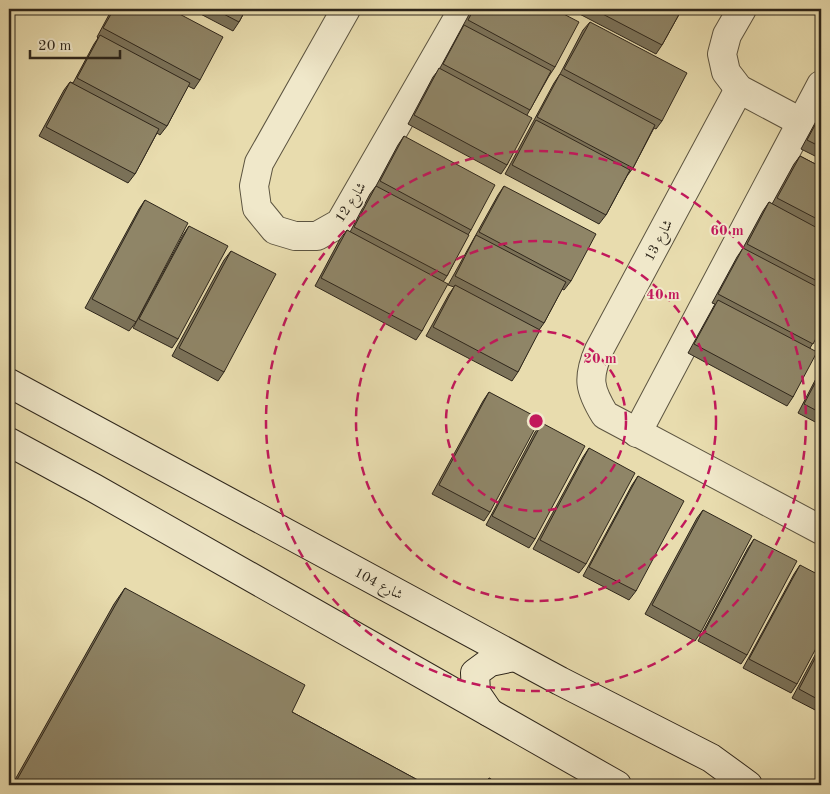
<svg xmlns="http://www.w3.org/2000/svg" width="830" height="794" font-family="'Old Standard TT',Amiri,serif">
  <rect width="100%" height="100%" fill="#e8dcae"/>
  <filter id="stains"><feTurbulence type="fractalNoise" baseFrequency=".004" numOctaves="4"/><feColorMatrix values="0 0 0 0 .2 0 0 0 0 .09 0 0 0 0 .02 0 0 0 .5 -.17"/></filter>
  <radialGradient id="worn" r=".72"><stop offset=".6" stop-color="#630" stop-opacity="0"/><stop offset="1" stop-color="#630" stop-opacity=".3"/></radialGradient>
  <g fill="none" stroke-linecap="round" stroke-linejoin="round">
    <defs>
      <g id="street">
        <polyline points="346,9 259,163 254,186 257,208 275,230 295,236 317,236 340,223 458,18 461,9"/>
        <polyline points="742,9 727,35 722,54 726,72 739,89 801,122"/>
        <path d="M739,89l-140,261c-12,28 -10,39 6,65l216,115"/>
        <polyline points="637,433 821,85"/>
      </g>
      <g id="secondary">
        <polyline points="9,383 560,681 711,758 748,785"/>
        <polyline points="9,442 94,488 617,785"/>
        <polyline points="489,712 476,693 475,673 490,662 514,657"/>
      </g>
    </defs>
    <use href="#street" stroke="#5c5440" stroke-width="30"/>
    <use href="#secondary" stroke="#2e261b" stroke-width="30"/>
    <use href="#street" stroke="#f0e8ca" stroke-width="28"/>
    <use href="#secondary" stroke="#f0e8ca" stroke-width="28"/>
  </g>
  <g fill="#7b7259" stroke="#2e261b">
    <polygon points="112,9 170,9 200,80 194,89 188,86 167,126 160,135 157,133 135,174 128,183 39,136 64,90 70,82 73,83 94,44 98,38 97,37"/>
    <polygon points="191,9 246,9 239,22 233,31"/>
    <polygon points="472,9 554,9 555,67 549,76 527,115 507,165 501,174 408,124 433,77 440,68"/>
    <polygon points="570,9 682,9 662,45 656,54"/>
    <polygon points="590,22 662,121 656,129 654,128 633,168 627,176 606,215 599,224 505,174 554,83 560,74 583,30"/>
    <polygon points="821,112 821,159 801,149"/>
    <polygon points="404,136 471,230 468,235 447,276 443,282 422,331 416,340 315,286 340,239 347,230 350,232 370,194 376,186 398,145"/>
    <polygon points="800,156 821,167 821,329 810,348 793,397 787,406 688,353 715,304 712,303 737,257 743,248 763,211 769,202 772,204 794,164"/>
    <polygon points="504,186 571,281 564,290 562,289 544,323 539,330 518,372 512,381 426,336 449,294 454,287 448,285 498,195"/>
    <polygon points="145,200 136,322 129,331 85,308 139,209"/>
    <polygon points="189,226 178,339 172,348 133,328 183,235"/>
    <polygon points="231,251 224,372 218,381 172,356 224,260"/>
    <polygon points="821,346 821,357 817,355"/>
    <polygon points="821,369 821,425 798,413"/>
    <polygon points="489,392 490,512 484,521 432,494 483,401"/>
    <polygon points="542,423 535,539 529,548 486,525 535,432"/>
    <polygon points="589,448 586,564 579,573 533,549 583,457"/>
    <polygon points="638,476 636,591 629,600 583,576 632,485"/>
    <polygon points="703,510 701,632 695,641 645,614 697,518"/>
    <polygon points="754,539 747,655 741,664 698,641 748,548"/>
    <polygon points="800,565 797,684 791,693 743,668 794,574"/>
    <polygon points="125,588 292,712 427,785 12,785 114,604"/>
    <polygon points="821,644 821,713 792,698"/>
    <polygon points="489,778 501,785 484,785"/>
  </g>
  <g fill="#8f8567" stroke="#2e261b">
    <polygon points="114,9 170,9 223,37 200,80 103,28"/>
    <polygon points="214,9 246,9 239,22"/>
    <polygon points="474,9 554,9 579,22 555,67 468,20"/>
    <polygon points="593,9 682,9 662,45"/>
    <polygon points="590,22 687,73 662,121 564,69"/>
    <polygon points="464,25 551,71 530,110 443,64"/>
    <polygon points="100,35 190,83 167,126 77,78"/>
    <polygon points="439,68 532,118 507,165 414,115"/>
    <polygon points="560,74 655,125 633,168 537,117"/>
    <polygon points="70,82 159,129 135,174 46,127"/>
    <polygon points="821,114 821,147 807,140"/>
    <polygon points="536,120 630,170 606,215 512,165"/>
    <polygon points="404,136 495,185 471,230 380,181"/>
    <polygon points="800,156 821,167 821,221 777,198"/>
    <polygon points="376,186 469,235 447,276 354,227"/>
    <polygon points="504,186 596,234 571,281 479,232"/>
    <polygon points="145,200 188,223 136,322 92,299"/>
    <polygon points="769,202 821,230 821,283 747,244"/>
    <polygon points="189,226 228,246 178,339 139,319"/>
    <polygon points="347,230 448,284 422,331 321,278"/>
    <polygon points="476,235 566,282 544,323 455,276"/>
    <polygon points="743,248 821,289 821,329 813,344 718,294"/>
    <polygon points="231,251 276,274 224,372 179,348"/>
    <polygon points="455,285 540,330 518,372 433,327"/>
    <polygon points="718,300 817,352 793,397 694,344"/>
    <polygon points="821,372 821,413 804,404"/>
    <polygon points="489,392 540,419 490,512 439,485"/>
    <polygon points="542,423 585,446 535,539 492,516"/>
    <polygon points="589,448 635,473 586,564 540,540"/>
    <polygon points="638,476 684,501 636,591 589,567"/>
    <polygon points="703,510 752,536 701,632 652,605"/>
    <polygon points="754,539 797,561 747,655 704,632"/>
    <polygon points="800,565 821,576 821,639 797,684 749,659"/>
    <polygon points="125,588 305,685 292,712 427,785 14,785"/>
    <polygon points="821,647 821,701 799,689"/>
    <polygon points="489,778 501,785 487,785"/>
  </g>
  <g fill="none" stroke="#c2185b" stroke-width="2.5" stroke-dasharray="9 6">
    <circle cx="536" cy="421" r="90"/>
    <circle cx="536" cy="421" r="180"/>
    <circle cx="536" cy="421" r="270"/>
  </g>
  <g text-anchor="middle" stroke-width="4" stroke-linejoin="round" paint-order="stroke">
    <g font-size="14" fill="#2e261b" stroke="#f0e8ca">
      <text transform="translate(350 202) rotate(-57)" y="5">شارع 12</text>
      <text transform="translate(658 240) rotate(-62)" y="5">شارع 13</text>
      <text transform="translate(379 583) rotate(28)" y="5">شارع 104</text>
    </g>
  </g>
  <circle cx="536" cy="421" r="8" fill="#c2185b" stroke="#f0e8ca" stroke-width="2.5"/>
  <g font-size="15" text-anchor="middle" font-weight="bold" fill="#c2185b" stroke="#f0e8ca" stroke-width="4" stroke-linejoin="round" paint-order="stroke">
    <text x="727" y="235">60 m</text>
    <text x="663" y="299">40 m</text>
    <text x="600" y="363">20 m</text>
  </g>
  <rect width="830" height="794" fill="none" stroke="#e8dcae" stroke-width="30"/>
  <rect x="10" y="10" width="810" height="774" fill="none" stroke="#2e261b" stroke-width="2.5"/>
  <rect x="15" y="15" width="800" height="764" fill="none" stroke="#2e261b"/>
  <path d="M30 50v8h90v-8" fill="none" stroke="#2e261b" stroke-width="2.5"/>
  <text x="38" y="50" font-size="15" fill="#2e261b" stroke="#f0e8ca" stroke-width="4" paint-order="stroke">20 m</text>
  <rect width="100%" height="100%" filter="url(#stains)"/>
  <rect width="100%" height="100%" fill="url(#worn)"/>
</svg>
